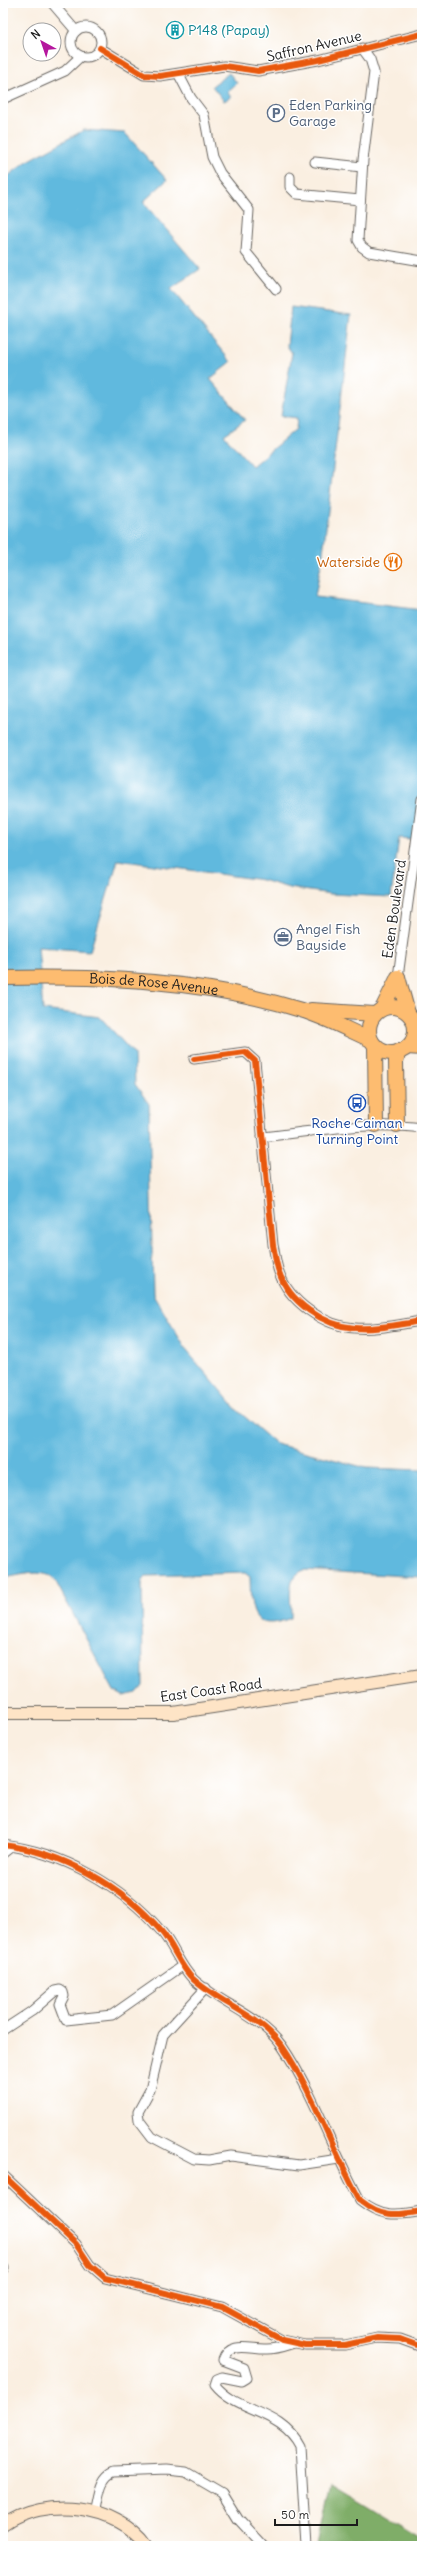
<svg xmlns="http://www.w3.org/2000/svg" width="425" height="2549" font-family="Delius,sans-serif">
  <rect width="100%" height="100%" fill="#fff"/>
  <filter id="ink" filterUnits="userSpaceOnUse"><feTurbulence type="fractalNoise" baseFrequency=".025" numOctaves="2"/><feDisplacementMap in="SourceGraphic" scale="8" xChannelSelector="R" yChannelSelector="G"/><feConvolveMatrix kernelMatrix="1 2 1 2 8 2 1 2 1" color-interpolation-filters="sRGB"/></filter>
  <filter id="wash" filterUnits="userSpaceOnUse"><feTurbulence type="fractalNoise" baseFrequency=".012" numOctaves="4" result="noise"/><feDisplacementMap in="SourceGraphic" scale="16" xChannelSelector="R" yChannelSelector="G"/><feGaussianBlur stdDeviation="0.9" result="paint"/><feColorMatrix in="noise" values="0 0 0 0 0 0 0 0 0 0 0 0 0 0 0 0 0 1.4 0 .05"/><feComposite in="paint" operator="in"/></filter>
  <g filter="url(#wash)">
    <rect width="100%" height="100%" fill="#faefe1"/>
    <polygon fill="#7fad67" stroke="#4e6442" points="330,2483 422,2539 422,2546 317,2546"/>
    <g fill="#60b9de" stroke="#3e6a7d">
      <polygon points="229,73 237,83 227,92 231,97 224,101 212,86"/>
      <path d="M84,130l41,3 42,47 -24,22 57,67 -29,20 60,73 -21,17 35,41 -21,15 28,31 44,-37 1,-11 -16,-2 11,-63 -5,-7 4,-39 60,8 -28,238 -8,44 107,13v230l-23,-2 -8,59 -60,-3 -42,-6 -27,-8 -144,-20 -28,91 -52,-4 5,63 57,7 34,37 1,30 14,20 4,190 34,57 49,58 40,35 90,24 56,2v107l-118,-7c-20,8 -12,30 -13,48 -41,16 -40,-9 -41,-41l-5,-4 -99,3 -4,5 1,105 -6,7 -14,3 -9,-5 -6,-11 -53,-100c-13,-13 -35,-4 -52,-2v-1398l23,-18z"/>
    </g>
  </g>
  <g filter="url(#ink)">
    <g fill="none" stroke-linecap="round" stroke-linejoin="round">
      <defs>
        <g id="minor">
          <polyline points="52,3 76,31"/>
          <circle cx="86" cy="42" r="15"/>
          <polyline points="100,48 144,75 160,76 224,66 258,71 318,60 422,34"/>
          <polyline points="362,48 370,59 374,72 363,160 358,240 362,247 369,252 422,261"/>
          <polyline points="179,75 191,98 204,115 212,157 220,173 249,210 246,252 276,289"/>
          <polyline points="3,99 65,71 81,56"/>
          <polyline points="315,162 362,167"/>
          <polyline points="290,177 290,187 297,194 360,200"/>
          <polyline points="398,977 422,799"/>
          <path d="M194,1059l51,-7 10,9 18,184c2,9 3,19 6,27 10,30 45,54 76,56 22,2 45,-4 67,-7"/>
          <path d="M262,1137c53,-6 107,-16 160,-9"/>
          <path d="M3,1845c59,7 120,41 158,86 13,15 18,34 32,48 27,25 67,36 89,67 32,47 50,104 78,154 21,17 36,16 62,11"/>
          <polyline points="3,1854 12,1847"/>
          <polyline points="206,1988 163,2035 150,2090 138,2112 139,2120 152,2137 194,2159 209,2160 231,2156 299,2165 339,2159"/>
          <polyline points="3,2030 32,2011 55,1991 60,1990 63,1992 64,1996 60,2004 66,2020 112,2015 182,1966"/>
          <polyline points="3,2175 76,2244 90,2265 105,2278 222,2307 282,2340 305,2345 345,2345 377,2338 400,2339 422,2347"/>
          <polyline points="3,2267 4,2268"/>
          <path d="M294,2343c-10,3 -17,6 -27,6 -15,1 -37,-9 -44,11l21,8 3,10 -5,3 -20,-4 -5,2 -2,6c22,28 67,25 85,61l6,100"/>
          <path d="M95,2512c4,-14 4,-35 19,-40l52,-2 20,2 36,21 16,26 25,27"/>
        </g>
        <g id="secondary">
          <polyline points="3,1713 173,1713 422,1675"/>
          <path d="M3,2525c41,-29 114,-22 144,21"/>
        </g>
        <g id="primary">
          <polyline points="398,977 408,1013"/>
          <path id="s1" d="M3,978c100,-2 202,2 298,32 24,7 47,20 70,30"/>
          <circle cx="392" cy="1030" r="23"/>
          <polyline points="382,1009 398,977"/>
          <polyline points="311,1010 375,1014"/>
          <polyline points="375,1046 376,1125"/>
          <polyline points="407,1047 422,1048"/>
          <polyline points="397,1125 396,1061 399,1051"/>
        </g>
      </defs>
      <use href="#minor" stroke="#6a6661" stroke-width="11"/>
      <use href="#secondary" stroke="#6a6661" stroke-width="14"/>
      <use href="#primary" stroke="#6a6661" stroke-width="16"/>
      <use href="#minor" stroke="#fff" stroke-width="9"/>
      <use href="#secondary" stroke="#fee4c6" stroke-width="12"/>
      <use href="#primary" stroke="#fdbc70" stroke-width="14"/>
      <defs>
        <g id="cycleway">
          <polyline points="100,48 144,75 160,76 224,66 258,71 318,60 422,34"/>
          <path d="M194,1059l51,-7 10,9 18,184c2,9 3,19 6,27 10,30 45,54 76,56 22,2 45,-4 67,-7"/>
          <path d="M3,1845c59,7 120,41 158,86 13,15 18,34 32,48 27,25 67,36 89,67 32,47 50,104 78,154 21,17 36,16 62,11"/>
          <polyline points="3,2175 76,2244 90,2265 105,2278 222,2307 282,2340 305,2345 345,2345 377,2338 400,2339 422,2347"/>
        </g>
      </defs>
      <use href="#cycleway" stroke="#fff" stroke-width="8"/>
      <use href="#cycleway" stroke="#e8590c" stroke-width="6"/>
    </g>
  </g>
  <defs>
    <symbol id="building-ring" viewBox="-11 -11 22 22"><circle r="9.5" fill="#fff" stroke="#0f9aa8" stroke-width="1.5"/><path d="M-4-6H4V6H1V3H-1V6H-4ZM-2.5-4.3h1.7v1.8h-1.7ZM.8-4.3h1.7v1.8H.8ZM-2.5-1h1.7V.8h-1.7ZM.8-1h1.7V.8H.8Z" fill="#0f9aa8"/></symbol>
    <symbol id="parking-ring" viewBox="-11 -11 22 22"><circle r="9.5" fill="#fff" stroke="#5c6f8a" stroke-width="1.5"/><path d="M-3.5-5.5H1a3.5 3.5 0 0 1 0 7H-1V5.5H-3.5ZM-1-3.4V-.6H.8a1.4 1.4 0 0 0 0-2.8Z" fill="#5c6f8a"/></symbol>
    <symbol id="restaurant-ring" viewBox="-11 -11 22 22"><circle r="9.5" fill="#fff" stroke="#e8710a" stroke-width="1.5"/><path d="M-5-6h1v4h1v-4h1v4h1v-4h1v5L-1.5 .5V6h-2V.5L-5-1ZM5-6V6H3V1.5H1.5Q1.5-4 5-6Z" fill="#e8710a"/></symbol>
    <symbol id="office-ring" viewBox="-11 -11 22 22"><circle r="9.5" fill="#fff" stroke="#5c6f8a" stroke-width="1.5"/><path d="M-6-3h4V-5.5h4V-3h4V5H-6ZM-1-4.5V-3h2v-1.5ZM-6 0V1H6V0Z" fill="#5c6f8a"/></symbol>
    <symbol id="bus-ring" viewBox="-11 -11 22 22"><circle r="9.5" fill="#fff" stroke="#1a4fb4" stroke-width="1.5"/><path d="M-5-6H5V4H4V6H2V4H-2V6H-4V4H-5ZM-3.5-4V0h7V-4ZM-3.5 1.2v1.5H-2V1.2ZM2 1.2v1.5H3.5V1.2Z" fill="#1a4fb4"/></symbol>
  </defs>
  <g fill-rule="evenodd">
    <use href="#building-ring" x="165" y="20" width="20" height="20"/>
    <use href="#parking-ring" x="266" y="103" width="20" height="20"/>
    <use href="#restaurant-ring" x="383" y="552" width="20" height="20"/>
    <use href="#office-ring" x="273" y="927" width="20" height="20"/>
    <use href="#bus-ring" x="347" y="1093" width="20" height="20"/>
  </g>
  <g text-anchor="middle" stroke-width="3" stroke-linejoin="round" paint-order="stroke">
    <g font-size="14" fill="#0d838f" stroke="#fff" text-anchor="start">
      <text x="188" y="35">P148 (Papay)</text>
    </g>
    <g font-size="14" fill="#1c1c1c" stroke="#fff">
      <text transform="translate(314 46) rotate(-13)" y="5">Saffron Avenue</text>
      <text transform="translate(394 909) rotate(-82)" y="5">Eden Boulevard</text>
      <text dy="5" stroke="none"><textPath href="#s1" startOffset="151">Bois de Rose Avenue</textPath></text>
      <text transform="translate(211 1690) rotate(-8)" y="5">East Coast Road</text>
    </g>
    <g font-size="14" fill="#4e5e75" stroke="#fff" text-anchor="start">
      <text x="289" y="110">Eden Parking<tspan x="289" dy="16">Garage</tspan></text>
      <text x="296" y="934">Angel Fish<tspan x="296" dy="16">Bayside</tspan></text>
    </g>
    <g font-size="14" fill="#c56008" stroke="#fff" text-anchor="end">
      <text x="380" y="567">Waterside</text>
    </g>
    <g font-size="14" fill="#164399" stroke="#fff">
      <text x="357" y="1128">Roche Caiman<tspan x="357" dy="16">Turning Point</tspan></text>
    </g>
  </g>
  <rect width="425" height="2549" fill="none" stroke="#fff" stroke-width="16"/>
  <g transform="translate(42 42) rotate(320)"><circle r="19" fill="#ffffff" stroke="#a4a4a4"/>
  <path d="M0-3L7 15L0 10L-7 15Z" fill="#b5179e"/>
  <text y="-6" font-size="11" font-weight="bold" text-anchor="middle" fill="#1c1c1c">N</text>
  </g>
  <path d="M275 2519v6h82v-6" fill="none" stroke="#1c1c1c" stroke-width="2"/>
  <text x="281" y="2519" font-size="12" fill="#1c1c1c" stroke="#ffffff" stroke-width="3" paint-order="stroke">50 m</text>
</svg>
